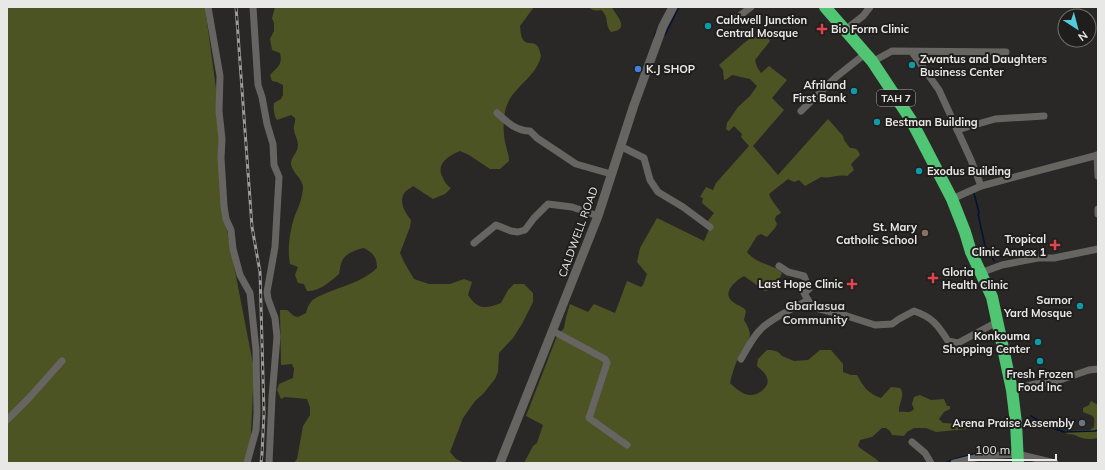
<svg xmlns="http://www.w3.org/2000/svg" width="1105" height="470" font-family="Mulish,sans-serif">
  <rect width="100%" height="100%" fill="#292826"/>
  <g fill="#4d5424">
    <polygon points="7,7 205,7 219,111 220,194 254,369 250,454 247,463 7,463"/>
    <path d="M275,7h259l-14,19c1,6 0,15 8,17 2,0 5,0 7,1 4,2 5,8 6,12 -5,23 -32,32 -36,56 -2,10 -2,24 1,34 1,5 3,9 3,15l-9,8h-10l-21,-14 -9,-4c-12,5 -25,13 -17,27 2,5 4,7 8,10l-6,6 -12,5 -20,-13c-2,2 -6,4 -8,6 -7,9 0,21 6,28l-1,7 -10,26 4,9 10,17 15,5h21l14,-5 8,3 -4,13c10,15 17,14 33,8l7,-13 6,-6h10l9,9v9l-11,22 -9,14 -14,15 -1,19 -3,7 -12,15 -8,7 -12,17 -13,34 6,7 9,4h-171l3,-4 6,-33 7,-11v-8l-3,-8 -22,-2 -4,2 -4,-9 2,-6 14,-6 1,-9 -2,-5 -11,1 -1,-55h7l7,6 4,1 8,-4c1,-4 2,-8 5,-11 3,-4 9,-6 13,-8 18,-8 39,-12 53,-26 0,-11 -4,-15 -13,-20 -9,2 -18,5 -22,13 -2,4 -2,9 -3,13 -8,7 -20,18 -32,17l-3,-7 -6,-1 -3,-8 3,-8 -8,-3c-3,-15 0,-34 5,-49 4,-8 7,-17 8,-26 1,-10 -11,-16 -12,-25 0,-6 4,-9 6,-14 3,-8 -2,-13 -3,-20 -1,-5 2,-8 1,-12l-4,-3 -14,5c-3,-4 -4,-12 -3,-17l7,-4 2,-4v-10l-6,-3 -5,-1 -2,-6c7,-8 13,-10 10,-22l-8,-3 -2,-11 4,-8v-8l-2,-5z"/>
    <path d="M589,7h23c3,8 20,22 -1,25 -7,-8 -1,-15 -10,-22 -5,1 -9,1 -12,-3z"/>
    <path d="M764,35l3,1 3,5 -15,19 2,7 4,6 8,-7 18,14 -15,18 12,12 -31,36 25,29 50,-56 15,17 1,4 6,8c6,0 8,1 10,7l-9,9 3,6 -7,6c-9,-2 -17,3 -26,1l-16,9 -6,-6 -5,2 -6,-3 -19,15c2,7 9,13 12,19l-5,3 -1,4 2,4 -2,4 -8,9 -6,-3 -4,2 -10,16c10,13 25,11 35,21 -3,8 -9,17 -17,18l-21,-15c-9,5 -23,17 -11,26 5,4 10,4 13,9l-2,9c12,19 3,20 -5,36 -4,8 -7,18 -9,27 5,5 12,11 19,12 8,1 22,-8 18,-17 -1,-5 -7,-9 -10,-12l1,-7 9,-9h5l6,2 4,4 12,5 14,-1 12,-10h11l12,14v8l8,3h6c6,11 11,19 24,23l10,-11 9,1c6,7 -2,16 -1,24 6,-1 11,2 15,-3l-2,-5 2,-7 6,-2 11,5 13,-1 3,7h3v3l-6,3 -5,7 4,4 17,1 6,-2 15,3 7,-6 2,1 4,6 -7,2 -20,-1v2l-31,3 -10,-4h-12l-7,4 -3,4 -12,-1 -2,-4 -4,-3h-4l-10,9 -12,3 -2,6 2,2 16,11 4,4h-356l9,-17 4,-3 6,-18 -17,-9 31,-80 7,-8 2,-11 4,-13 18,8 6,-8 21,9 12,-32 14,6 2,-2 4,-11 -10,-12 3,-14 17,-30 47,23 7,-16 -4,-3 7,-9 -12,-10 1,-5 -3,-1 6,-10 7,3 3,-7 33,-37 -8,-9 1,-3 -8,-8 -5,5 -3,-2 1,-6 11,-16 12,-11 7,-10 -7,-7 -18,-4 -5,4 -3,1 -1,-10 -4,-5 25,-22 7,-5z"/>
    <path d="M1091,401l7,4v33c-8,2 -16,1 -23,-3 -3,-1 -6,0 -10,-2v-2l25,-1 4,-3c2,-13 -2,-11 -11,-15v-4l6,-3z"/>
  </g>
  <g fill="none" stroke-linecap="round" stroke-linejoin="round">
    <g stroke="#021234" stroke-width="1.5">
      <polyline points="665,35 679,7"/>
      <polyline points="654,37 656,32"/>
      <polyline points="974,193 979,213 978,214 985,246 989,251 994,261"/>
      <polyline points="1031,416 1050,427 1064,432 1095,431 1098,430"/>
      <polyline points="982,427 988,427 1011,420"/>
      <polyline points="997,452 1009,450"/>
      <polyline points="945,463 958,458 979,453"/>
    </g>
    <g stroke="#666562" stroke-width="7">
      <polyline points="208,7 220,76 219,111 222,139 221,158 224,206 226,219 231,230 233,249 240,275 250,293 256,350 257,413 256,430 247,463"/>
      <polyline points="253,7 258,85 262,97 267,124 273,144 274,165 279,177 275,247 267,292 268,299 275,318 277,337 272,397 269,463"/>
      <polyline points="738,17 751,7"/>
      <polyline points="845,30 863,16 870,7"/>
      <polyline points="912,52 939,90 971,160 981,186"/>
      <polyline points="872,62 892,51 1006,52"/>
      <polyline points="801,111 836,77 865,54"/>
      <path d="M497,113c10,9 19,18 33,18l7,7 39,26 35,10"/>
      <polyline points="957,130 995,119 1044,116"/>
      <polyline points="620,146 644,158 650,180 658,192 683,207 710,227"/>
      <polyline points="1097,155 1098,176"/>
      <polyline points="952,199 981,186 1098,155"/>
      <polyline points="1098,209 1098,214"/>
      <polyline points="474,243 496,225 511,231 518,232 525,230 534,218 548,204 572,207 598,216"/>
      <path d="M779,266l9,6 16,4 5,13 -5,4 8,14 35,9 28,9 17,-1 7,-5 15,-8c18,6 24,14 34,30l10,2 39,-21"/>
      <polyline points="980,273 1002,265 1038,258 1054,258 1098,249"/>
      <polyline points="553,331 605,359 607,363 589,418 627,445"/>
      <path d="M741,359c6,-10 12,-23 21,-31 13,-12 31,-19 46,-28"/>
      <polyline points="1012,390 1035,384 1054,382 1089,370 1098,369"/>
      <polyline points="7,420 29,398 62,361"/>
      <polyline points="912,442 925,453 931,463"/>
      <polyline points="954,463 983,456 1017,454 1055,463"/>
    </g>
    <polyline stroke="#666562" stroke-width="9" points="500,463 598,216 634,105 663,26 673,7"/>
    <polyline stroke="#50c574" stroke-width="12" points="825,7 872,61 911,120 952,199 965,232 971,252 992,297 1012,390 1016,423 1018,463"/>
    <defs>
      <polyline id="rail" points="236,7 252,227 260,272 264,413 262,454 261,463"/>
    </defs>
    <use href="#rail" stroke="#9d9c9a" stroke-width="3"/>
    <use href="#rail" stroke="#1f1e1c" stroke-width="1.5" stroke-dasharray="4.5" stroke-linecap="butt"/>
  </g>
  <g fill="#0f9aa8" stroke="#1f1e1c" stroke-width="1.5">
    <circle cx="708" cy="26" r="4"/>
    <circle cx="912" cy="65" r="4"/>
    <circle cx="854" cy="91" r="4"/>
    <circle cx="877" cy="122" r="4"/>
    <circle cx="919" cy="171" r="4"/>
    <circle cx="1080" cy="306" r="4"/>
    <circle cx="1038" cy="342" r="4"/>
    <circle cx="1040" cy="361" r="4"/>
  </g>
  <g fill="#e0444e" stroke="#1f1e1c" stroke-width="1.5">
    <path d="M820 23h4v4h4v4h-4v4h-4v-4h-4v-4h4z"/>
    <path d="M1053 239h4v4h4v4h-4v4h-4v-4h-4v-4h4z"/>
    <path d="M931 272h4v4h4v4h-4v4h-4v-4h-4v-4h4z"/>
    <path d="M850 278h4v4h4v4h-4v4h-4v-4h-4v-4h4z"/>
  </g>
  <circle fill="#3f7fe0" stroke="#1f1e1c" stroke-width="1.5" cx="638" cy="69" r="4"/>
  <circle fill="#8d6e63" stroke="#1f1e1c" stroke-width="1.5" cx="925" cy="233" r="4"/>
  <circle fill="#6b7280" stroke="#1f1e1c" stroke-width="1.5" cx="1082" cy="423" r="4"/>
  <g text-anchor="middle" stroke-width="4" stroke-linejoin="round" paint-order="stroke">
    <rect fill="#1f1e1c" stroke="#acaba9" stroke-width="1" x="877" y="90" width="38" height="16" rx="3"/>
    <g font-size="10" font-weight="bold" fill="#e8e8e6">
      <text x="896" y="102">TAH 7</text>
    </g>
    <g font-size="11" font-weight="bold" fill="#e8e8e6" stroke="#1f1e1c" text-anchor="start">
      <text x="716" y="24">Caldwell Junction<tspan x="716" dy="13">Central Mosque</tspan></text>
      <text x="831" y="33">Bio Form Clinic</text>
      <text x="920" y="63">Zwantus and Daughters<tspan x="920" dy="13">Business Center</tspan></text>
      <text x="646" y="73">K.J SHOP</text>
      <text x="846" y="89" text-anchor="end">Afriland<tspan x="846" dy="13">First Bank</tspan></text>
      <text x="885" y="126">Bestman Building</text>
      <text x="927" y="175">Exodus Building</text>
      <text x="917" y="231" text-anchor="end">St. Mary<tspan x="917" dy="13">Catholic School</tspan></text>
      <text x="1046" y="243" text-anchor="end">Tropical<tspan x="1046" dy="13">Clinic Annex 1</tspan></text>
      <text x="942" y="276">Gloria<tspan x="942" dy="13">Health Clinic</tspan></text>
      <text x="843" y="288" text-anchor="end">Last Hope Clinic</text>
      <text x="1072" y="304" text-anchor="end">Sarnor<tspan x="1072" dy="13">Yard Mosque</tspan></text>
      <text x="1030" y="340" text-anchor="end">Konkouma<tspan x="1030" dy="13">Shopping Center</tspan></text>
      <text x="1040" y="378" text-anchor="middle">Fresh Frozen<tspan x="1040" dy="13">Food Inc</tspan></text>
      <text x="1074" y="427" text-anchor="end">Arena Praise Assembly</text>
    </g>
    <g font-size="11" fill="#e8e8e6" stroke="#1f1e1c">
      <text transform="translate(578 232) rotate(-70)" y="4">CALDWELL ROAD</text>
    </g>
    <g font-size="12" font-weight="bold" fill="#d9d8d5" stroke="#1f1e1c">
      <text x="815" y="310">Gbarlasua<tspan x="815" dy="14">Community</tspan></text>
    </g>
  </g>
  <rect width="1105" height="470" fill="none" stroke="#e8e8e6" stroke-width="16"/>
  <g transform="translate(1077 28) rotate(144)"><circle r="19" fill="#1f1e1c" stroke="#6f6f6d"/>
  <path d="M0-3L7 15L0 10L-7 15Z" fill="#54cadd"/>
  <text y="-6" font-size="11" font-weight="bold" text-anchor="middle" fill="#e8e8e6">N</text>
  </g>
  <path d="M969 454v6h87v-6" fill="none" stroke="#e8e8e6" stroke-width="2"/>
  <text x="975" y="454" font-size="12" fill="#e8e8e6" stroke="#1f1e1c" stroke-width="3" paint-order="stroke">100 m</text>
</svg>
